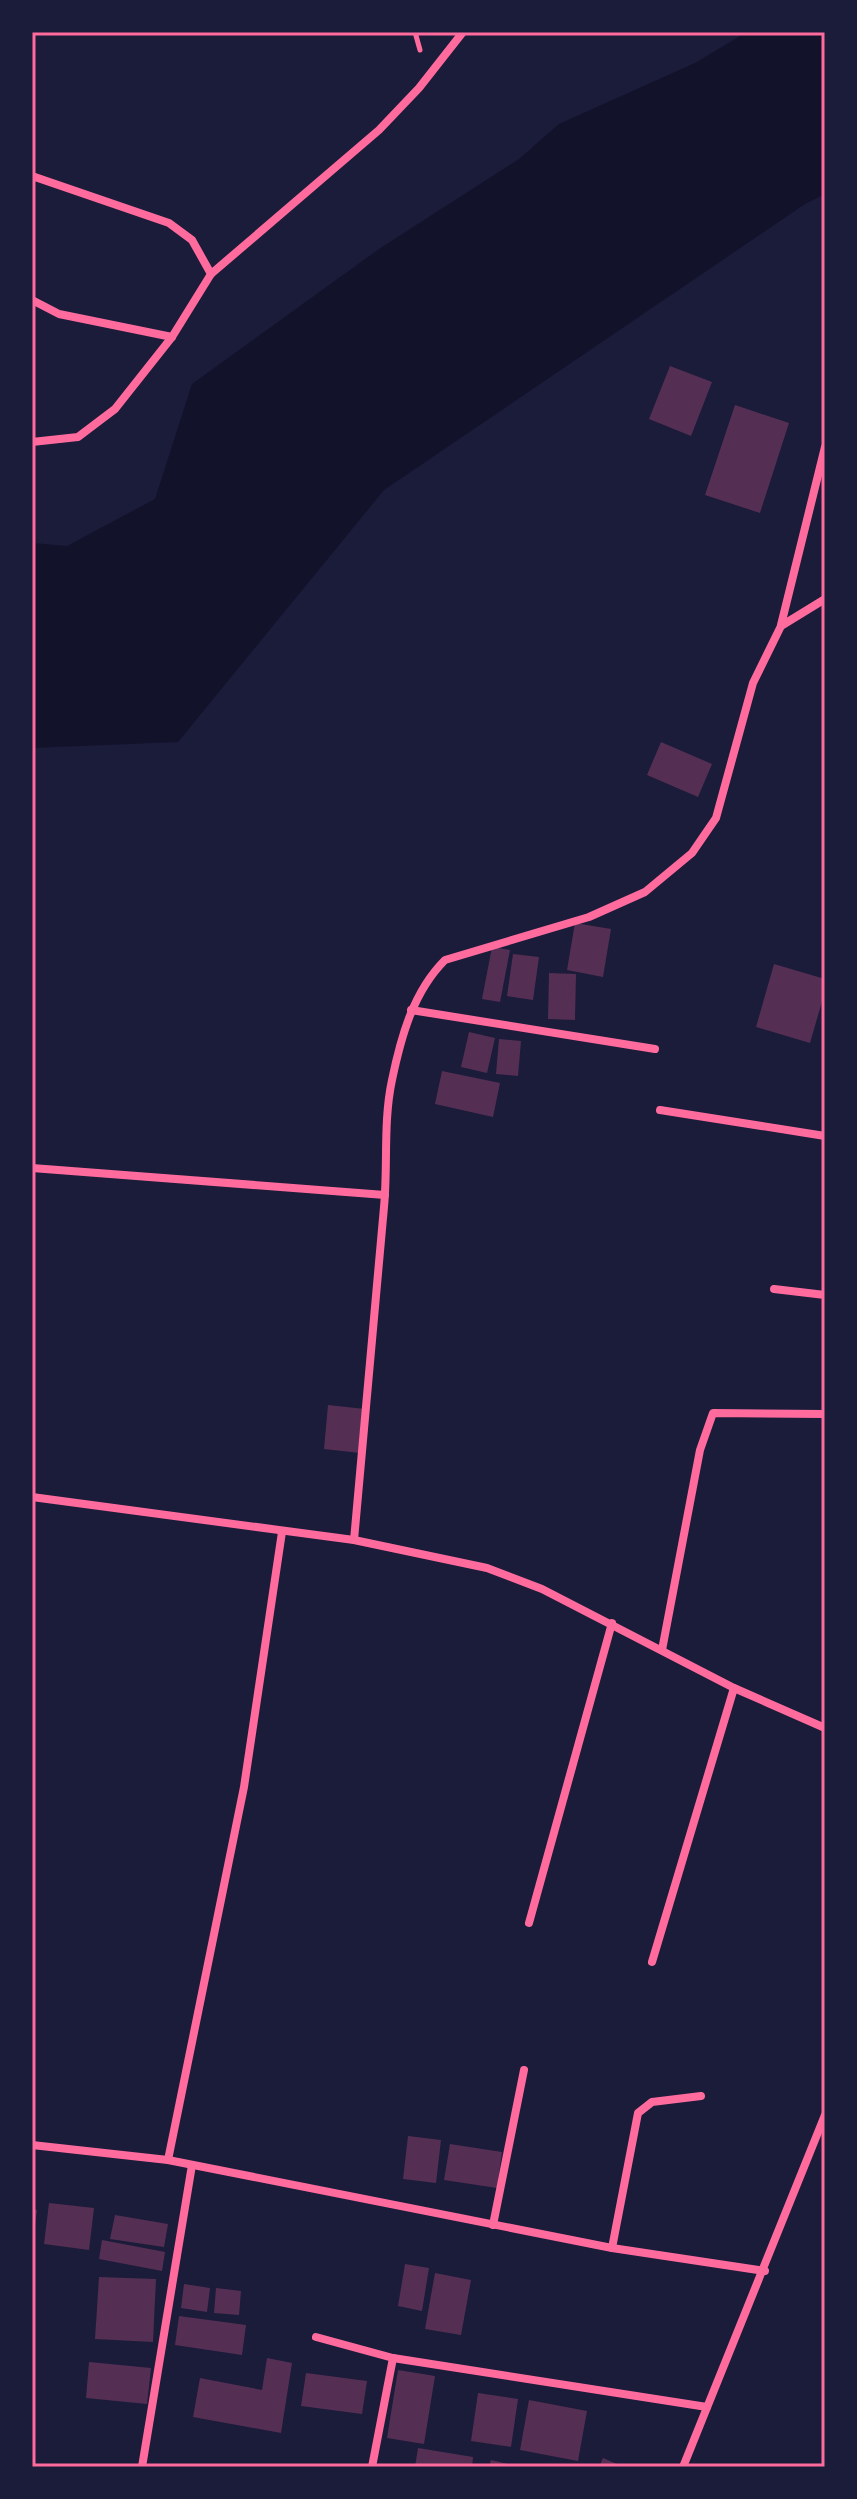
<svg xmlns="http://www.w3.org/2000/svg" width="857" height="2499" font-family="Lato,sans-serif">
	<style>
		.water { fill: #12122b }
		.building { fill: #542f53 }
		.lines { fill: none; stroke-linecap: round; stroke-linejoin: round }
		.path { stroke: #ff6b9d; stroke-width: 5 }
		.minor { stroke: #ff6b9d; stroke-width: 8 }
		.neatline { fill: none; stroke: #ff6b9d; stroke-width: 3 }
	</style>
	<rect width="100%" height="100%" fill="#1b1b3a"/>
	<path class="water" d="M747,32H825V194L805,204L384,490L178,742L32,748V543L67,546L155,499L192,384L379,249L519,159L559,124L695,63Z"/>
	<g class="building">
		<path d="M670,366L712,382L691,436L649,419Z"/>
		<path d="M735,405L789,423L760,513L705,495Z"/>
		<path d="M661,742L712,764L698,797L647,775Z"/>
		<path d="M575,923L611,929L603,977L567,970Z"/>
		<path d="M492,947L510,950L500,1002L482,999Z"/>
		<path d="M513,954L539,957L533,1000L507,996Z"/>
		<path d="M774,964L825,979V991L810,1043L756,1027Z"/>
		<path d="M549,973L576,974L575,1020L548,1019Z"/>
		<path d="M469,1032L495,1038L487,1073L461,1067Z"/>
		<path d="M499,1039L521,1041L518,1076L496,1074Z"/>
		<path d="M442,1071L500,1083L493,1117L435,1104Z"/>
		<path d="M328,1405L365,1409L360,1453L324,1449Z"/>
		<path d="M408,2136L441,2140L436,2183L403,2179Z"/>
		<path d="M450,2144L502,2152L497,2188L444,2180Z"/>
		<path d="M49,2203L94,2208L89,2250L44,2244Z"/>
		<path d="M32,2209L37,2210L34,2231H32Z"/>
		<path d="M115,2215L168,2224L164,2247L110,2239Z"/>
		<path d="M102,2240L165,2252L162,2271L99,2259Z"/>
		<path d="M405,2264L429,2268L422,2311L398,2306Z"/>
		<path d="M435,2273L471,2280L461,2335L425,2329Z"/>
		<path d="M99,2277L156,2279L153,2342L95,2339Z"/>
		<path d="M184,2284L210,2288L207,2312L181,2308Z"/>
		<path d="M216,2288L241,2291L239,2315L214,2313Z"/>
		<path d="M179,2316L246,2325L242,2355L175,2345Z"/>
		<path d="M267,2358L292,2363L281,2433L193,2417L200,2378L262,2390Z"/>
		<path d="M89,2362L151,2368L147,2404L86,2398Z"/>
		<path d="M398,2370L435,2376L424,2444L387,2438Z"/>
		<path d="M306,2373L367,2381L362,2414L301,2406Z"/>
		<path d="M478,2393L518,2399L511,2447L471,2441Z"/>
		<path d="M529,2400L587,2411L578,2461L520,2450Z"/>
		<path d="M418,2448L473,2457L472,2467H415Z"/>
		<path d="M603,2458L624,2467H599Z"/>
		<path d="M491,2460L516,2466V2467H489Z"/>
	</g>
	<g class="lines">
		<path class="path" d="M415,32L420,50"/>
		<g class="minor">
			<path d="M32,176L169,223L192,240L211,274"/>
			<path d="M32,300L59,314L172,337"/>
			<path d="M32,442L78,437L115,409L172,337L211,274L379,130L419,88L463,32"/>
			<path d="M781,625L825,447"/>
			<path d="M411,1010L655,1049"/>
			<path d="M660,1110L825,1136"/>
			<path d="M32,1168L385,1195"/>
			<path d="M774,1289L825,1295"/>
			<path d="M32,1497L354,1540L487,1568L542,1589L734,1688L825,1728"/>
			<path d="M354,1540C364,1429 374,1318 384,1207C388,1165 383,1122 392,1080C401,1037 413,992 445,960L589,917L645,892L692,853L716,818L753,683L781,626L825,599"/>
			<path d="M662,1650L700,1450L713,1413L825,1414"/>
			<path d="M529,1923L612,1623"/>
			<path d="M652,1962L734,1688"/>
			<path d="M32,2145L168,2160L612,2248L765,2271"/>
			<path d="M168,2160L244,1787L282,1532"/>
			<path d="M493,2225L524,2070"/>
			<path d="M612,2248L638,2113L652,2102L701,2096"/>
			<path d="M316,2337L393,2358L707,2407"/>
			<path d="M142,2467L192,2165"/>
			<path d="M372,2467L393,2358"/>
			<path d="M683,2467L825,2115"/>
		</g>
	</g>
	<rect width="857" height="2499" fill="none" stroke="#1b1b3a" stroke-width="68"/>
	<rect x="34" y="34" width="789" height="2431" class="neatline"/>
</svg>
